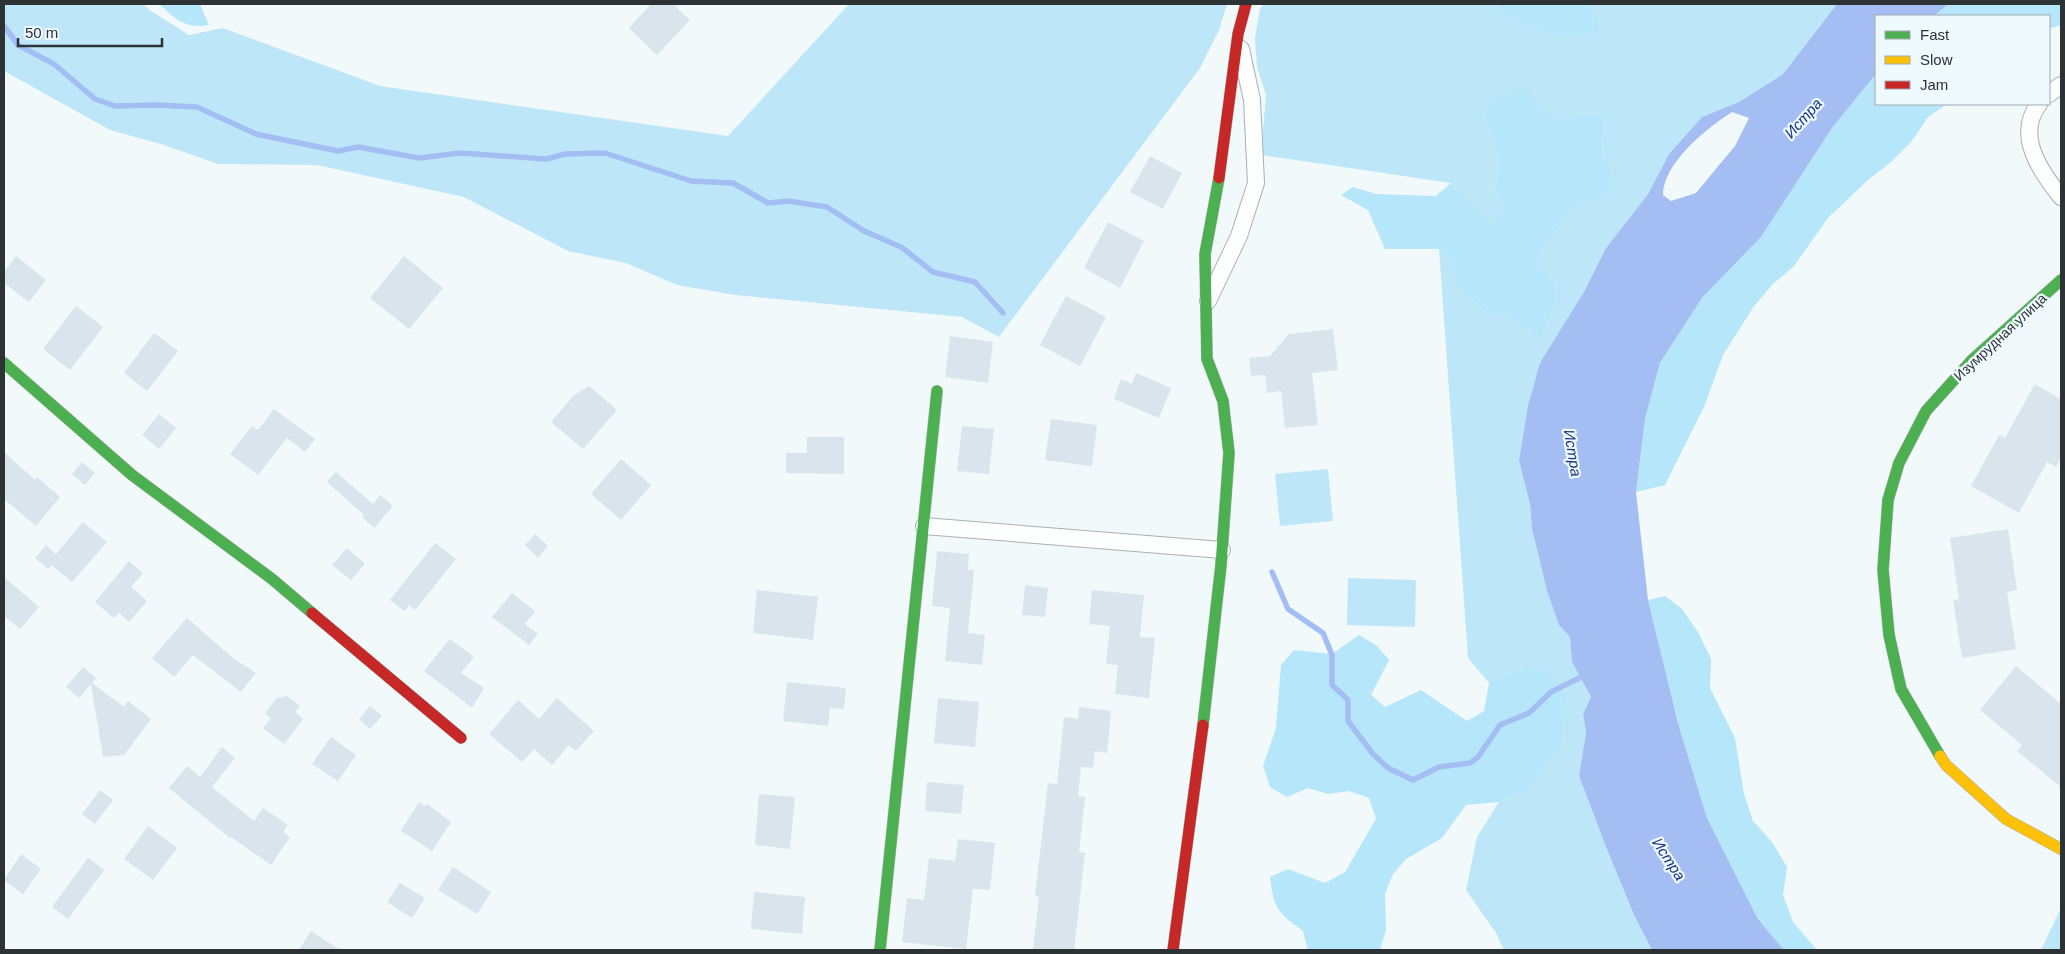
<svg xmlns="http://www.w3.org/2000/svg" width="2065" height="954" font-family="Arial,sans-serif">
	<style>
		.green { fill: #bde7f8 }
		.forest { fill: #b6e6f9 }
		.water { fill: #a4bef3; fill-rule: evenodd }
		.lines { fill: none; stroke-linecap: round; stroke-linejoin: round }
		.stream { stroke: #a4bef3; stroke-width: 5.5 }
		.building { fill: #d9e4ec }
		.street-casing { stroke: #abb0b2; stroke-width: 18 }
		.fast-casing { stroke: #abb0b2; stroke-width: 12 }
		.slow-casing { stroke: #abb0b2; stroke-width: 12 }
		.jam-casing { stroke: #abb0b2; stroke-width: 12 }
		.street { stroke: #fdfefe; stroke-width: 16 }
		.fast { stroke: #4caf50; stroke-width: 11 }
		.slow { stroke: #ffc107; stroke-width: 11 }
		.jam { stroke: #c62828; stroke-width: 11 }
		.labels { text-anchor: middle; dominant-baseline: central; stroke-width: 4.5; stroke-linejoin: round; paint-order: stroke }
		.street-label { font-size: 14px; fill: #2d3234; stroke: #eefaff }
		.water-label { font-size: 15px; font-style: italic; fill: #153185; stroke: #eefaff }
	</style>
	<rect width="100%" height="100%" fill="#f2f9fb"/>
	<g class="green">
		<path d="M4,4H143L151,11L189,35L223,28L380,86L728,136L849,4H1227L1219,30L1200,68L999,337L962,317L735,295L677,285L626,263L568,251L464,197L317,165L218,164L164,145L110,130L4,71Z"/>
		<path d="M1264,4H1495L1501,11L1597,17L1590,4H1837L1783,74L1739,102L1702,117L1669,154L1648,194L1606,248L1584,292L1519,461L1530,504L1532,529L1547,591L1559,625L1570,637L1572,662L1591,697L1583,714L1586,732L1579,776L1606,847L1634,915L1652,950H1504L1496,933L1466,890L1477,837L1499,802L1527,791L1526,666L1489,683L1468,658L1439,249L1454,263L1456,286L1488,314L1507,315L1540,337L1538,271L1541,251L1576,205L1611,173L1602,155L1604,116L1585,113L1566,121L1548,115L1534,103L1486,123L1500,162L1495,189L1504,208L1493,223L1451,183L1261,155L1266,95L1257,67L1255,38L1260,9Z"/>
		<path d="M1328,469L1333,521L1280,526L1275,474Z"/>
		<path d="M1348,578L1416,580L1415,627L1347,625Z"/>
		<path d="M2061,908V950H2041Z"/>
	</g>
	<g class="forest">
		<path d="M159,4H200L209,25C184,29 176,19 159,4Z"/>
		<path d="M1495,4H1590L1597,17L1599,31C1561,45 1534,26 1501,11Z"/>
		<path d="M1948,4H2061V25L2049,29V16H1934Z"/>
		<path d="M1876,74V104H1947L1928,117L1912,141L1891,162L1868,180L1828,218L1794,266L1773,284L1754,306L1723,355L1704,407L1665,485L1636,492L1645,419L1660,363L1702,298L1761,237L1832,128Z"/>
		<path d="M1525,86C1537,107 1544,113 1566,121L1585,113L1604,116L1602,155L1611,172L1613,192L1576,205L1541,251L1539,270L1554,280L1555,301L1540,338L1507,315L1488,314L1456,286L1454,263L1439,249H1385L1368,210L1341,195L1353,187L1376,194L1436,196L1451,183L1493,223L1504,208L1495,189L1500,162L1486,123L1488,102Z"/>
		<path d="M1665,596L1682,609L1698,632L1711,659L1710,688L1735,738L1744,794L1753,821L1772,842L1787,867L1783,895L1793,922L1817,950H1784L1758,919L1707,818L1678,723L1648,600Z"/>
		<path d="M1359,635L1376,645L1389,660L1371,695L1385,707L1421,690L1467,721L1484,711L1489,683L1526,666L1546,671L1566,695L1561,744L1527,791L1499,802L1466,805L1442,838L1406,859L1393,874L1385,893L1386,930L1380,950H1308L1303,931C1277,912 1274,909 1270,877L1288,869L1325,883L1345,872L1376,819L1369,798L1349,791L1328,794L1308,788L1287,797L1270,787L1263,766L1276,728L1281,665L1294,650L1332,654Z"/>
	</g>
	<path class="water" d="M1837,4H1948L1934,16H1876V74L1832,128L1761,237L1702,298L1660,363L1645,419L1636,492L1648,600L1678,723L1707,818L1758,919L1784,950H1652L1634,915L1606,847L1579,776L1586,732L1583,714L1591,697L1572,662L1570,637L1559,625L1547,591L1532,529L1530,504L1519,461L1528,406L1540,363L1584,292L1606,248L1648,194L1669,154L1702,117L1739,102L1783,74ZM1732,112L1749,118L1735,146L1696,193L1671,201L1663,195C1663,163 1707,128 1732,112Z"/>
	<g class="lines">
		<g class="stream">
			<path d="M4,26L18,45L54,64L95,99L115,106L156,105L197,107L256,134L338,151L358,147L419,158L460,153L546,159L565,154L605,153L691,181L733,183L768,203L788,201L827,207L864,231L901,247L933,272L975,282L1003,313"/>
			<path d="M1272,572L1288,609L1323,633L1332,655V685L1348,700V721L1373,754L1388,768L1413,780L1439,767L1470,763L1478,757L1500,725L1529,713L1551,692L1581,677L1584,671"/>
		</g>
	</g>
	<g class="building">
		<path d="M651,4H673L690,20L657,55L629,28Z"/>
		<path d="M1150,156L1182,173L1163,209L1130,192Z"/>
		<path d="M1108,222L1144,241L1120,288L1084,268Z"/>
		<path d="M16,256L46,280L29,302L4,283V272Z"/>
		<path d="M404,256L443,288L409,329L370,298Z"/>
		<path d="M1066,296L1106,317L1080,366L1040,345Z"/>
		<path d="M76,306L103,327L70,370L43,349Z"/>
		<path d="M1333,329L1338,370L1312,373L1318,425L1285,428L1281,391L1267,393L1265,375L1251,376L1249,358L1270,356L1289,334Z"/>
		<path d="M154,333L178,351L147,391L124,373Z"/>
		<path d="M950,336L993,342L988,383L945,377Z"/>
		<path d="M1136,373L1171,388L1159,418L1114,399L1121,379L1132,384Z"/>
		<path d="M2035,384L2061,399V457L2056,467L2047,462L2019,513L1971,486L1999,435L2005,438Z"/>
		<path d="M589,386L617,410L583,449L551,422L574,395Z"/>
		<path d="M274,409L315,439L305,452L287,438L258,475L230,454L252,426L258,430Z"/>
		<path d="M159,414L176,428L159,449L142,435Z"/>
		<path d="M1051,419L1097,425L1092,466L1045,460Z"/>
		<path d="M962,426L994,429L989,474L957,471Z"/>
		<path d="M807,437H844V474L786,473V453H807Z"/>
		<path d="M4,452L35,480L37,477L60,497L36,526L4,499Z"/>
		<path d="M621,459L651,485L621,520L591,494Z"/>
		<path d="M82,462L95,473L85,485L72,474Z"/>
		<path d="M336,472L373,504L380,495L393,506L374,528L362,517L364,515L327,482Z"/>
		<path d="M83,522L107,542L72,582L51,565L48,569L35,558L46,545L56,554Z"/>
		<path d="M2008,529L2017,590L2007,592L2016,649L1962,658L1953,600L1959,599L1950,538Z"/>
		<path d="M535,534L548,546L538,558L525,545Z"/>
		<path d="M435,543L456,559L415,610L409,605L404,611L390,600Z"/>
		<path d="M347,548L365,564L351,580L332,565Z"/>
		<path d="M937,551L969,554L968,570H974L968,633L985,635L982,665L945,661L950,608L932,606Z"/>
		<path d="M129,561L143,573L131,587L147,601L129,622L119,613L114,618L95,602Z"/>
		<path d="M4,577L39,607L20,629L4,616Z"/>
		<path d="M1025,585L1048,588L1045,617L1022,615Z"/>
		<path d="M757,590L818,597L813,640L753,633Z"/>
		<path d="M1092,590L1144,595L1140,637L1155,638L1149,698L1115,694L1118,665L1106,664L1110,626L1089,624Z"/>
		<path d="M512,593L535,611L525,624L538,634L529,645L492,617Z"/>
		<path d="M187,618L234,659L256,673L241,692L193,655L174,677L152,658Z"/>
		<path d="M450,639L474,657L461,673L484,688L472,708L424,671Z"/>
		<path d="M2016,666L2061,704V787L2017,751L2022,745L1980,710Z"/>
		<path d="M83,667L96,678L92,683L124,707L128,701L151,719L124,755L103,757L91,684L79,698L66,687Z"/>
		<path d="M787,682L846,688L844,709L830,708L828,726L783,721Z"/>
		<path d="M287,696L300,706L295,712L303,719L284,744L263,728L271,718L265,713L277,698Z"/>
		<path d="M557,698L594,731L576,751L569,745L552,765L534,749L522,762L489,734L518,700L539,719Z"/>
		<path d="M938,698L979,702L975,747L934,743Z"/>
		<path d="M370,706L382,716L370,729L359,719Z"/>
		<path d="M1079,707L1111,711L1107,753L1095,751L1093,768L1081,767L1078,796L1085,797L1079,852L1085,853L1074,950H1033L1039,897L1035,896L1048,783L1057,784L1064,717L1078,719Z"/>
		<path d="M331,737L356,755L338,781L312,764Z"/>
		<path d="M222,747L235,758L212,787L254,821L263,808L288,825L283,832L290,837L271,865L231,837L230,838L169,788L187,766L200,777Z"/>
		<path d="M927,782L964,785L961,814L925,811Z"/>
		<path d="M100,790L113,800L95,824L82,814Z"/>
		<path d="M759,794L795,797L790,849L755,845Z"/>
		<path d="M419,802L425,806L427,804L451,822L432,851L401,831Z"/>
		<path d="M148,826L177,848L153,880L124,859Z"/>
		<path d="M958,839L995,843L990,890L973,889L966,949L902,942L907,898L924,900L929,858L955,861Z"/>
		<path d="M21,854L41,869L23,894L4,880Z"/>
		<path d="M88,858L104,870L68,919L52,907Z"/>
		<path d="M453,867L491,892L477,914L438,890Z"/>
		<path d="M400,883L425,898L412,918L387,902Z"/>
		<path d="M754,892L805,897L802,934L751,929Z"/>
		<path d="M311,931L340,950H299Z"/>
	</g>
	<g class="lines">
		<g class="street-casing">
			<g id="street">
				<path d="M2049,94L2061,85"/>
				<path d="M2039,104C2015,135 2040,171 2061,197"/>
				<path d="M1208,301L1239,236L1256,183L1252,100L1241,49"/>
				<path d="M924,526L1222,550"/>
			</g>
		</g>
		<g class="fast-casing">
			<g id="fast">
				<path d="M4,363L132,475L272,579L312,613"/>
				<path d="M1203,725L1221,565L1229,453L1223,401L1207,359L1205,254L1219,178"/>
				<path d="M1940,756L1901,689L1889,635L1883,570L1888,500L1899,463L1926,411L1972,360L2061,280"/>
				<path d="M880,950L937,391"/>
			</g>
		</g>
		<g class="slow-casing">
			<path id="slow" d="M1940,756L1946,765L2006,819L2061,849"/>
		</g>
		<g class="jam-casing">
			<g id="jam">
				<path d="M1219,178L1238,34L1246,4"/>
				<path d="M312,613L461,738"/>
				<path d="M1173,950L1203,725"/>
			</g>
		</g>
		<use href="#street" class="street"/>
		<use href="#fast" class="fast"/>
		<use href="#slow" class="slow"/>
		<use href="#jam" class="jam"/>
	</g>
	<g class="labels">
		<g class="street-label">
			<text transform="translate(2000 337) rotate(-43)">Изумрудная улица</text>
		</g>
		<g class="water-label">
			<text transform="translate(1803 118) rotate(-48)">Истра</text>
			<text transform="translate(1573 453) rotate(81)">Истра</text>
			<text transform="translate(1669 859) rotate(57)">Истра</text>
		</g>
	</g>
	<rect width="2065" height="954" fill="none" stroke="#2d3234" stroke-width="10"/>
	<rect x="1875" y="15" width="175" height="90" fill="#eefaff" stroke="#a1aaae"/>
	<rect x="1885" y="31" width="25" height="8" fill="#4caf50" stroke="#a1aaae"/>
	<text x="1920" y="40" font-size="15" fill="#2d3234">Fast</text>
	<rect x="1885" y="56" width="25" height="8" fill="#ffc107" stroke="#a1aaae"/>
	<text x="1920" y="65" font-size="15" fill="#2d3234">Slow</text>
	<rect x="1885" y="81" width="25" height="8" fill="#c62828" stroke="#a1aaae"/>
	<text x="1920" y="90" font-size="15" fill="#2d3234">Jam</text>
	<path d="M18 38v8h144v-8" fill="none" stroke="#2d3234" stroke-width="2.5"/>
	<text x="25" y="38" font-size="15" fill="#2d3234" stroke="#eefaff" stroke-width="4" paint-order="stroke">50 m</text>
</svg>
